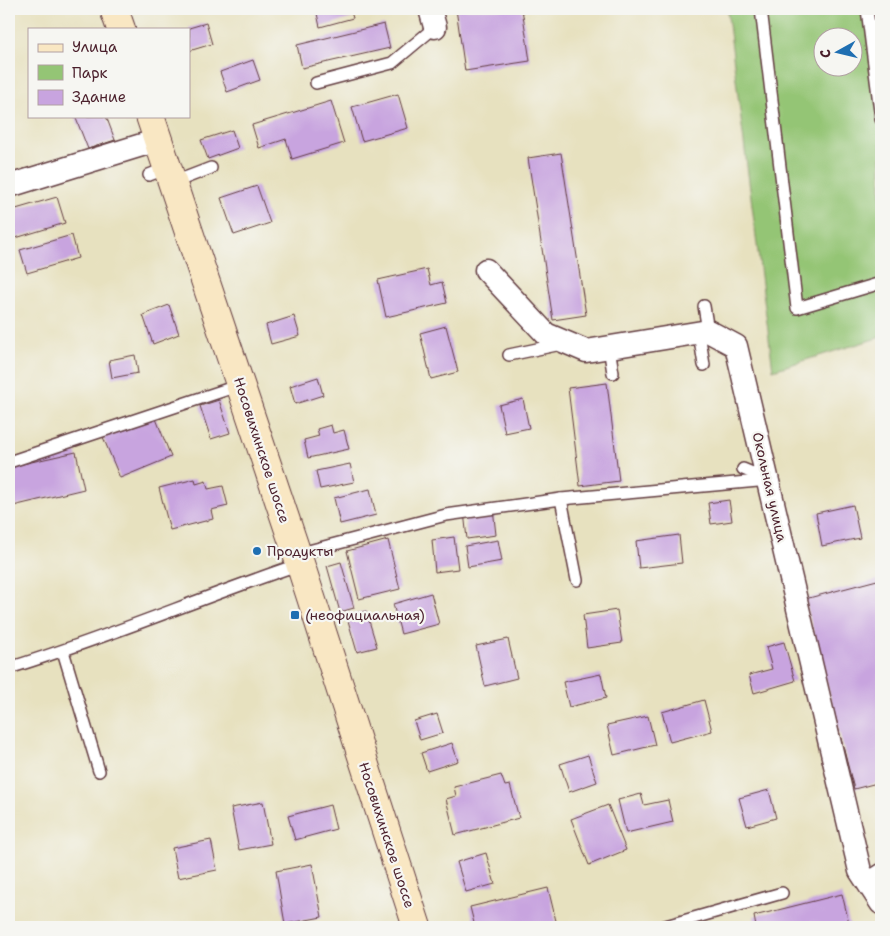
<svg xmlns="http://www.w3.org/2000/svg" width="890" height="936" font-family="'Shantell Sans',sans-serif">
	<style>
		.green { fill: #94c575; stroke: #6f7250; fill-rule: evenodd }
		.building { fill: #c8a4df }
		.lines { fill: none; stroke-linecap: round; stroke-linejoin: round }
		.lane-casing { stroke: #623c41; stroke-width: 14 }
		.street-casing { stroke: #623c41; stroke-width: 25 }
		.secondary-casing { stroke: #623c41; stroke-width: 30 }
		.lane { stroke: #fff; stroke-width: 11 }
		.street { stroke: #fff; stroke-width: 22 }
		.secondary { stroke: #f9e7c3; stroke-width: 28 }
		.poi-dot { fill: #1f6fb2; stroke: #f6f6f2; stroke-width: 2 }
		.labels { text-anchor: middle; dominant-baseline: central; stroke-width: 4.5; stroke-linejoin: round; paint-order: stroke }
		.street-label { font-size: 14px; fill: #4a1f2b; stroke: #f6f6f2 }
		.poi-label { font-size: 14px; fill: #4a1f2b; stroke: #f6f6f2; text-anchor: start }
	</style>
	<rect width="100%" height="100%" fill="#f6f6f2"/>
	<filter id="ink" filterUnits="userSpaceOnUse"><feTurbulence type="fractalNoise" baseFrequency=".02" numOctaves="2"/><feDisplacementMap in="SourceGraphic" scale="10" xChannelSelector="R" yChannelSelector="G"/><feConvolveMatrix kernelMatrix="1 2 1 2 8 2 1 2 1" color-interpolation-filters="sRGB"/></filter>
	<filter id="wash" filterUnits="userSpaceOnUse"><feTurbulence type="fractalNoise" baseFrequency=".0096" numOctaves="4" result="noise"/><feDisplacementMap in="SourceGraphic" scale="20" xChannelSelector="R" yChannelSelector="G"/><feGaussianBlur stdDeviation="1.12" result="paint"/><feColorMatrix in="noise" values="0 0 0 0 0 0 0 0 0 0 0 0 0 0 0 0 0 1.4 0 .05"/><feComposite in="paint" operator="in"/></filter>
	<g filter="url(#wash)">
		<rect width="100%" height="100%" fill="#e7e1bf"/>
		<path class="green" d="M727,9H881V337L773,370ZM822,38H852V68H822Z"/>
		<g id="blocks">
			<g class="building">
				<path d="M316,9H350L353,18L320,27Z"/>
				<path d="M456,9H522L530,61L465,71Z"/>
				<path d="M206,23L212,44L189,51V28Z"/>
				<path d="M384,24L390,48L302,68L297,45Z"/>
				<path d="M253,60L260,80L227,92L220,72Z"/>
				<path d="M398,94L408,128L362,141L352,107Z"/>
				<path d="M331,101L344,143L292,159L286,139L259,148L252,125Z"/>
				<path d="M75,116H106L115,140L88,149Z"/>
				<path d="M232,130L238,148L208,159L201,140Z"/>
				<path d="M561,153L586,315L553,320L528,158Z"/>
				<path d="M257,186L270,223L234,235L221,198Z"/>
				<path d="M57,197L65,223L9,240V211Z"/>
				<path d="M72,235L78,258L27,273L20,250Z"/>
				<path d="M427,269L431,285L442,282L447,303L386,317L378,280Z"/>
				<path d="M169,305L179,334L153,344L143,315Z"/>
				<path d="M294,316L300,336L271,344L266,325Z"/>
				<path d="M446,326L458,372L431,379L420,333Z"/>
				<path d="M135,355L138,373L112,378L109,360Z"/>
				<path d="M318,377L323,395L295,404L290,386Z"/>
				<path d="M607,383L619,481L580,486L568,388Z"/>
				<path d="M523,399L529,428L505,433L499,405Z"/>
				<path d="M219,400L230,433L211,439L200,406Z"/>
				<path d="M155,416L171,457L120,478L103,437Z"/>
				<path d="M331,425L333,433L344,430L349,449L308,458L304,440L319,436L317,429Z"/>
				<path d="M76,452L84,489L9,507V467Z"/>
				<path d="M350,464L354,482L320,489L316,471Z"/>
				<path d="M195,479L196,484L206,481L208,489L223,486L228,506L211,510L213,519L170,530L159,488Z"/>
				<path d="M370,489L376,515L340,524L334,498Z"/>
				<path d="M729,500L732,521L711,524L708,503Z"/>
				<path d="M853,505L860,538L822,546L816,513Z"/>
				<path d="M493,508L496,535L467,539L464,512Z"/>
				<path d="M679,535L682,563L639,568L636,541Z"/>
				<path d="M454,537L458,569L435,572L432,540Z"/>
				<path d="M388,540L400,589L359,599L347,551Z"/>
				<path d="M498,540L502,561L468,567L465,546Z"/>
				<path d="M341,562L354,608L340,612L327,566Z"/>
				<path d="M881,579V782L854,789L805,599Z"/>
				<path d="M431,593L439,624L401,634L393,604Z"/>
				<path d="M617,610L622,643L587,648L583,615Z"/>
				<path d="M366,611L377,647L357,652L347,617Z"/>
				<path d="M508,639L517,678L485,686L476,646Z"/>
				<path d="M784,642L795,681L754,693L749,675L772,669L766,647Z"/>
				<path d="M601,674L606,698L569,707L563,682Z"/>
				<path d="M704,700L712,731L670,742L662,712Z"/>
				<path d="M437,714L443,733L420,740L414,721Z"/>
				<path d="M648,716L655,745L614,755L607,725Z"/>
				<path d="M452,743L458,761L427,771L421,753Z"/>
				<path d="M588,755L597,782L569,792L560,764Z"/>
				<path d="M501,775L505,786L510,785L519,818L455,835L446,799L456,796L454,787Z"/>
				<path d="M769,790L776,818L747,826L739,798Z"/>
				<path d="M641,794L644,805L668,800L673,822L626,833L618,800Z"/>
				<path d="M263,802L271,844L239,850L231,808Z"/>
				<path d="M330,805L336,829L295,840L288,816Z"/>
				<path d="M608,805L626,850L589,865L571,819Z"/>
				<path d="M211,840L217,870L178,878L172,848Z"/>
				<path d="M486,853L495,884L466,892L457,862Z"/>
				<path d="M312,864L322,917L285,924L276,871Z"/>
				<path d="M548,888L557,925L548,927H475L470,907Z"/>
				<path d="M842,894L850,927H756L754,916Z"/>
			</g>
		</g>
	</g>
	<g filter="url(#ink)">
		<use href="#blocks" fill-opacity="0" stroke="#623c41" stroke-width="1"/>
		<g class="lines">
			<g class="lane-casing">
				<g id="lane">
					<path d="M761,9L797,308L881,283"/>
					<path d="M867,9L881,119"/>
					<path d="M316,83L392,63L435,27"/>
					<path d="M149,175L167,168"/>
					<path d="M172,183L211,168"/>
					<path d="M704,306L708,331"/>
					<path d="M699,333L704,365"/>
					<path d="M609,347L613,373"/>
					<path d="M509,355L561,344"/>
					<path d="M9,462L240,385"/>
					<path d="M743,469L767,479"/>
					<path d="M297,554L446,515L561,499"/>
					<path d="M577,580L561,499L769,480"/>
					<path d="M63,651L99,771"/>
					<path d="M9,668C107,638 202,597 300,564"/>
					<path d="M866,879L880,870"/>
					<path d="M662,927L782,893"/>
				</g>
			</g>
			<g class="street-casing">
				<g id="street">
					<path d="M430,9L435,27"/>
					<path d="M9,186L158,140"/>
					<path d="M486,270L546,334L586,351L708,331L736,346L860,871L881,903"/>
				</g>
			</g>
			<g class="secondary-casing">
				<g id="secondary">
					<path d="M114,9L121,29"/>
					<path d="M150,116L297,554L417,927"/>
				</g>
			</g>
			<use href="#lane" class="lane"/>
			<use href="#street" class="street"/>
			<use href="#secondary" class="secondary"/>
		</g>
	</g>
	<g class="poi-dot">
		<circle cx="257" cy="551" r="5"/>
		<rect x="290" y="610" width="10" height="10" rx="2.5"/>
	</g>
	<g class="labels">
		<g class="street-label">
			<text transform="translate(262 450) rotate(72)">Носовихинское шоссе</text>
			<text transform="translate(770 487) rotate(77)">Окольная улица</text>
			<text transform="translate(387 835) rotate(72)">Носовихинское шоссе</text>
		</g>
		<g class="poi-label">
			<text x="267" y="551">Продукты</text>
			<text x="305" y="615">(неофициальная)</text>
		</g>
	</g>
	<rect width="890" height="936" fill="none" stroke="#f6f6f2" stroke-width="30"/>
	<rect x="28" y="28" width="162" height="90" fill="#f6f6f2" stroke="#b1a0a2"/>
	<rect x="38" y="44" width="25" height="8" fill="#f9e7c3" stroke="#b1a0a2"/>
	<text x="72" y="52" font-size="15" fill="#4a1f2b">Улица</text>
	<rect x="38" y="65" width="25" height="15" fill="#94c575" stroke="#b1a0a2"/>
	<text x="72" y="78" font-size="15" fill="#4a1f2b">Парк</text>
	<rect x="38" y="90" width="25" height="15" fill="#c8a4df" stroke="#b1a0a2"/>
	<text x="72" y="102" font-size="15" fill="#4a1f2b">Здание</text>
	<g transform="translate(838 52) rotate(262)"><circle r="24" fill="#f6f6f2" stroke="#b1a0a2"/>
	<path d="M0-4L9 19L0 12L-9 19Z" fill="#1f6fb2"/>
	<text y="-8" font-size="14" font-weight="bold" text-anchor="middle" fill="#4a1f2b">С</text>
	</g>
</svg>
